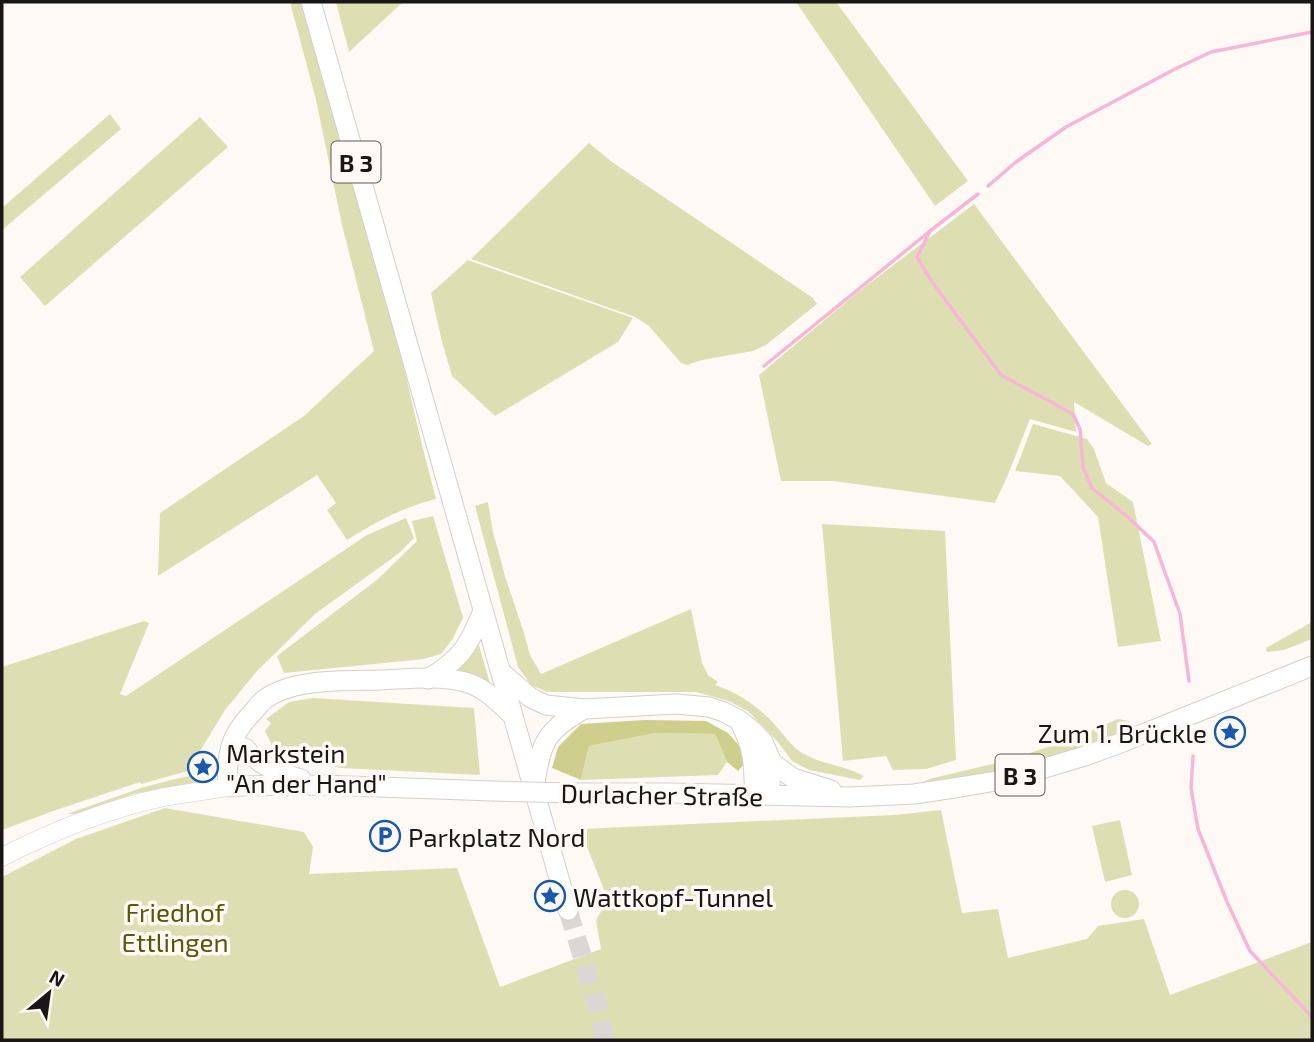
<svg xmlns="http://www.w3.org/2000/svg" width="1314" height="1042" font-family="'Exo 2',sans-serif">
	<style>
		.green { fill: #dddfb3 }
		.forest { fill: #cecf8d }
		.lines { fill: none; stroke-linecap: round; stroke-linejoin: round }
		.stream { stroke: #f8b6d7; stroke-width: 3.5 }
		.primary-tunnel { stroke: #dcd7d4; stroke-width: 19; stroke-dasharray: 19 10; stroke-linecap: butt }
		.secondary-casing { stroke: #d4cecb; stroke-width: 19 }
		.primary-casing { stroke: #d4cecb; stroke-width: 21 }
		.secondary { stroke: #fff; stroke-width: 18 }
		.primary { stroke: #fff; stroke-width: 19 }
		.primary-bridge-casing { stroke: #d4cecb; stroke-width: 21; stroke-linecap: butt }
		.primary-bridge { stroke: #fff; stroke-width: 19 }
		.labels { text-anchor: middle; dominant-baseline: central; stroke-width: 7; stroke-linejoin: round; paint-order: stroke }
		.shield { fill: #fff9f5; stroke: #5e5b59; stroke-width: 2 }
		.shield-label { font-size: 24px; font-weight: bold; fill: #191716 }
		.poi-label { font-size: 26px; fill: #191716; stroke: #fff9f5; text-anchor: start }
		.street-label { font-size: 26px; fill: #191716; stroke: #fff9f5 }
		.park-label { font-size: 26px; fill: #585809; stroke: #fff9f5 }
	</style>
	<rect width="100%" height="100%" fill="#fff9f5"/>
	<g class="green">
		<path d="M290,2H303L399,346L422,445L436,499C401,508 378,521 347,540L327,510L336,503L317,475L158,576L160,513L304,416L374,351L342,225L316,100Z"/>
		<path d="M336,2H403L349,52Z"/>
		<path d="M796,2H836L968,181L935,206Z"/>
		<path d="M110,114L121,129L2,230V208Z"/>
		<path d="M200,117L228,147L45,306L20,277Z"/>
		<path d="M589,143L612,162L813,298L817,304L766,345L753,351L702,360L687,365L681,363L649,326L635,317L471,259Z"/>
		<path d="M974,204L1152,444L1148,446L1074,402L1076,432L1030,419L1007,477L995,503L833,481H781L759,375L858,292Z"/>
		<path d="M468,260L633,318L618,342L495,416L452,376L442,342L431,293Z"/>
		<path d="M1033,424L1087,439L1094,449L1106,483L1133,502L1161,641L1118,647L1098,517L1060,476L1015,471Z"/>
		<path d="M488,502L493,532L505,576L524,633L530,655L541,674L691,609L702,663L708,675L718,682L715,685C741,694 759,707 777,727C784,735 791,745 799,751C818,764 844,765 864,776L860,780L809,770L792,761L778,742L749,712L729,701L696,692H547L531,685L518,667L475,506Z"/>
		<path d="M433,516L463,618L452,640L441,654L424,659L284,673L277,656L378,579L417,541L412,521Z"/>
		<path d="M406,518L414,538L398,554L315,614L257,671L225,710L188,771L141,784L140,782L56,810L2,830V667L144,621L149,623L120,694L126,696L367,535Z"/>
		<path d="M822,524L945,531L956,760L926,769L893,770L886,756L843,761Z"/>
		<path d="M1312,622V639L1284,650L1267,652L1266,648Z"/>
		<path d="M478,642L491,687L454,670Z"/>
		<path d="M313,698L474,708L480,775L341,768L275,752L265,731L271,723L266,719L289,702Z"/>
		<path d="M1118,719L1129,721L1133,728L1082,749L968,779L924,784V782L929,779L1005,761L1069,740Z"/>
		<path d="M656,733L715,734L727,762L718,775L581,780L589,746Z"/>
		<path d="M222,756L220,771L209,780L133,794L75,814H67L141,788L171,780L204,773L215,766Z"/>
		<path d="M165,808L304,832L313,847L309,874L457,868L500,987L601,949L596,920L608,900L580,829L895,815L941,810L962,913L998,909L1008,958L1087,939L1098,926L1144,919L1170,995L1312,942V1040H2V877L76,839Z"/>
		<path d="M1120,820L1132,875L1105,882L1092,826Z"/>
		<circle cx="1125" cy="904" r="14"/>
	</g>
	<path class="forest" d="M645,720L706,721L728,733L743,750L744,764L738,771L727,762L715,734L656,733L589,746L581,780L552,768L558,747L581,724Z"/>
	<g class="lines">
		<g class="stream">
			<path d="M988,186L1016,162L1066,127L1175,69L1211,52L1312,32"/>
			<path d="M930,231L917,257L932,282L1001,375L1073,414L1080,429L1083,467L1092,488L1129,518L1154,542L1180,614L1189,681"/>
			<path d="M764,366L930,231L978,194"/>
			<path d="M1198,739L1204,730"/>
			<path d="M1193,756L1191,788L1198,829L1227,902L1250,951L1312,1017"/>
		</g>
		<path class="primary-tunnel" d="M568,910L599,1011L605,1040"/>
		<g class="secondary-casing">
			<path id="secondary" d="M2,857C53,831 107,809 164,797C185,793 206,791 228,787"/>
		</g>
		<g class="primary-casing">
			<g id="primary">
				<path d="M311,2L568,910"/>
				<path d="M502,673L531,698L546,705L584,709L676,704L709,707L724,712L739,720L753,731L763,742L772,763L769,795"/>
				<path d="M428,679C462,658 468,647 483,611"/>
				<path d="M742,727C755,751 753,769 755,795"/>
				<path d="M245,748C262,768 276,772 301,779"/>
				<path d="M772,763L793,778L831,790"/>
				<path d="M535,783C541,741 547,730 584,709"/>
				<path d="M492,791L322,785L243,786L228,787C226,757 229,737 251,714C256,709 260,703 265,699C294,678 345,681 380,680C407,679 438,675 465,682C484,687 498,702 512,715"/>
				<path d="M574,793H671L849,797L914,794L954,788L996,781L1045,768L1085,756L1123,742L1312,666"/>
			</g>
		</g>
		<use href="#secondary" class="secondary"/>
		<use href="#primary" class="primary"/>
		<g class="primary-bridge-casing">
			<path id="primary-bridge" d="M492,791L574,793"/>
		</g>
		<use href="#primary-bridge" class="primary-bridge"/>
	</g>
	<defs>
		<g id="sight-ring" transform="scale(1.575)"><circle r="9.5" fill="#fff9f5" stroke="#1959aa" stroke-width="1.5"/><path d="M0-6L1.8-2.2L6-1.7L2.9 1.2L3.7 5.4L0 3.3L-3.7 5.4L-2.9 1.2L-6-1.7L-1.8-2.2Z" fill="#1959aa"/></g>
		<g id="parking-ring" transform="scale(1.575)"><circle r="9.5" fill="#fff9f5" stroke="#1959aa" stroke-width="1.5"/><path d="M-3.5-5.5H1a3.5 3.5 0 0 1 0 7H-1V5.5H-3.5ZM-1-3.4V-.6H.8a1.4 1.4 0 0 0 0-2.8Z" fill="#1959aa"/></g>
	</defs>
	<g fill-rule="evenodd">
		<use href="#sight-ring" x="1230" y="732"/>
		<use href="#sight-ring" x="203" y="767"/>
		<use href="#parking-ring" x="385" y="836"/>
		<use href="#sight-ring" x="550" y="896"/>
	</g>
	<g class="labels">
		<g class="shield">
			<rect x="331.5" y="141.5" width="49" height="41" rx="5"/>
			<rect x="995.5" y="754.5" width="49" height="41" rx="5"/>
		</g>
		<g class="shield-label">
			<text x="356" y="162">B 3</text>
			<text x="1020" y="775">B 3</text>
		</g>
		<g class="poi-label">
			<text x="1207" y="732" text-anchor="end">Zum 1. Brückle</text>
			<text x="226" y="752">Markstein<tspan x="226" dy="30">"An der Hand"</tspan></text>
			<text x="408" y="836">Parkplatz Nord</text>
			<text x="573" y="896">Wattkopf-Tunnel</text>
		</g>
		<g class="street-label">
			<text transform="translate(662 794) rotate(1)">Durlacher Straße</text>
		</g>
		<g class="park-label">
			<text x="175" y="911">Friedhof<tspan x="175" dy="30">Ettlingen</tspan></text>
		</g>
	</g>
	<rect width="1314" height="1042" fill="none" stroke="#191716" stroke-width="7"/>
	<g transform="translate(49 993) rotate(29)" stroke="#fff9f5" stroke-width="5" paint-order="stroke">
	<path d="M0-5L12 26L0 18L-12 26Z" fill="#191716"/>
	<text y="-10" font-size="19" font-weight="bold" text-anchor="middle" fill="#191716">N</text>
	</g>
</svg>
